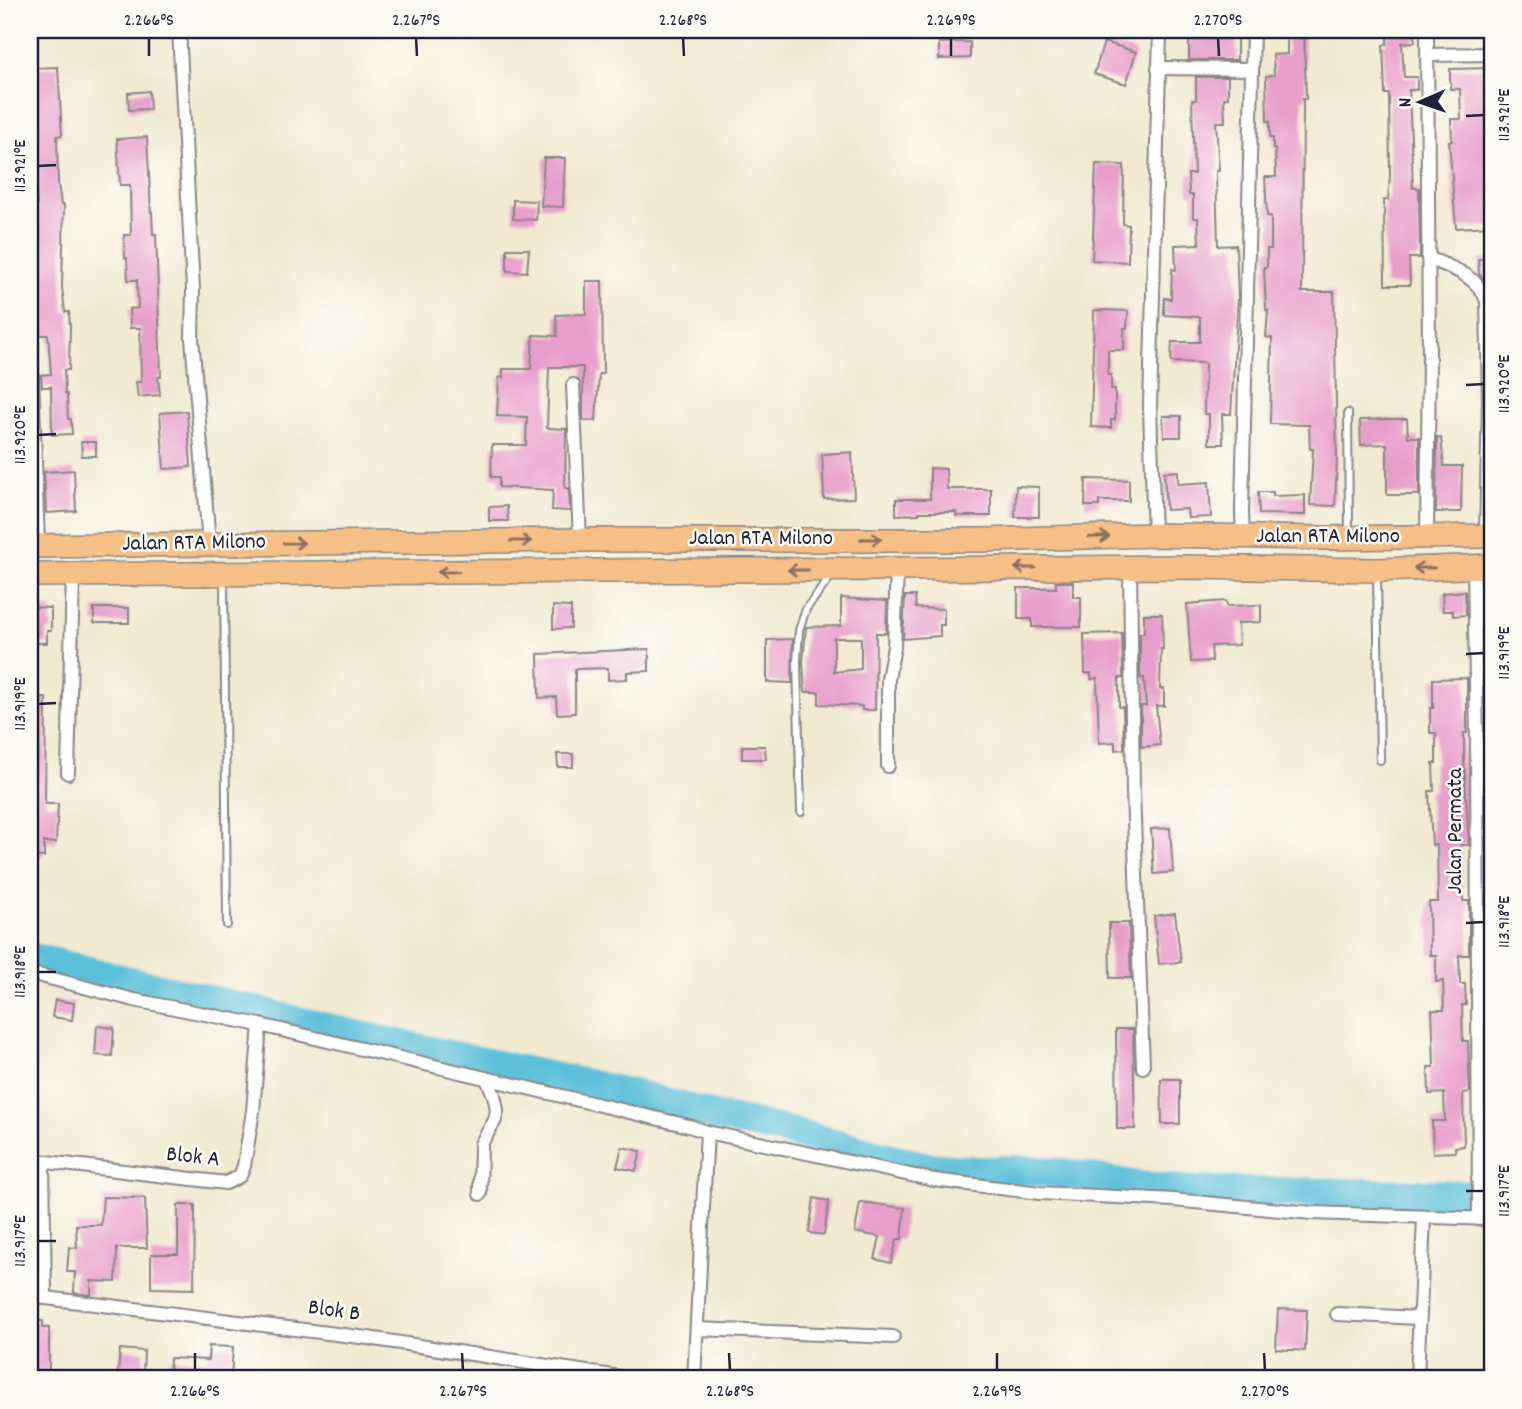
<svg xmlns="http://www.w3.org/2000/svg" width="1522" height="1409" font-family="Dekko,sans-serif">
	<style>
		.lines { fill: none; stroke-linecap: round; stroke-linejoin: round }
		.river { stroke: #5bbfd9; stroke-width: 30 }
		.building { fill: #e79eca; fill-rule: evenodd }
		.lane-casing { stroke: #8a8686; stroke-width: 10 }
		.street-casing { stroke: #8a8686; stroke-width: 16 }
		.highway-casing { stroke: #8a8686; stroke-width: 26 }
		.lane { stroke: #fff; stroke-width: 6 }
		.street { stroke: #fff; stroke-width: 12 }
		.highway { stroke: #f5bf86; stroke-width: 23 }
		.oneway { stroke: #8c7060 }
		.ticks { fill: none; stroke: #22223b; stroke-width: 2.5 }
		.labels { text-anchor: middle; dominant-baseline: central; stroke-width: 5; stroke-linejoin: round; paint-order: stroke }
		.street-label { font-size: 23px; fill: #22223b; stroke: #fdfcf7 }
		.neatline { fill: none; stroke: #22223b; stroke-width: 2.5 }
		.ticks-label { font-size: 18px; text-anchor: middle; fill: #22223b }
	</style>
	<rect width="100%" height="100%" fill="#fdfcf7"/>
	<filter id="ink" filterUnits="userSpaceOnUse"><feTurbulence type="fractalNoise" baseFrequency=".0143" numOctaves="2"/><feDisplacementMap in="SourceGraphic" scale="14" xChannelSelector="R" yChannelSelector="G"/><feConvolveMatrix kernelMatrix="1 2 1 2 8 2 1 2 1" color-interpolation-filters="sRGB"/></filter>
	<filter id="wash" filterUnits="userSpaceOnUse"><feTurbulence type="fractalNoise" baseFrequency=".00686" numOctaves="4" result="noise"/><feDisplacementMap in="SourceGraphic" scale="28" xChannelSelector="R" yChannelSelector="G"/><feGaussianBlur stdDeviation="1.57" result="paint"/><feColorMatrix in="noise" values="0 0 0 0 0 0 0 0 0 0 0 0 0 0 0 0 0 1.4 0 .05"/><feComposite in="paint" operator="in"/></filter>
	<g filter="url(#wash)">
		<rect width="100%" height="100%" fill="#f1e9d0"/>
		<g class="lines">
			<path class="river" d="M30,957L361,1036L643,1096L714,1116L787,1131L927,1167L979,1171L1031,1170L1076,1175L1139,1186L1194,1191L1492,1195"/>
		</g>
		<g id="blocks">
			<g class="building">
				<path d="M1201,30H1226L1227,38L1237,37V60H1189V35H1201Z"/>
				<path d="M1287,30H1304L1306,99H1303L1302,292H1334L1337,458L1335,506L1310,505L1313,449H1310L1309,425L1270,424L1272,338L1266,337L1268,310H1266L1264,267H1267V249H1271V216H1267L1265,177H1276L1275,149H1273V138H1270V121H1267L1266,76L1274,75L1273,55L1287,54Z"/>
				<path d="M1387,30H1414L1415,42L1402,43L1404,77H1417V90H1409L1413,188H1419L1420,256L1419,258H1409L1410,285H1385L1384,200H1388L1390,176L1389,94H1385L1383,45L1387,44Z"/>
				<path d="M970,42V58L939,59V43Z"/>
				<path d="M1104,42L1136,52L1126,84L1094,74Z"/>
				<path d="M58,67L62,135L57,136L58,183L61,205H64L62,287L65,312H69L70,327L69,370H64L65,394H67L68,419H71L72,434L52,435L51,387H42L41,375L51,374L48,335H40L37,239H34V206H37L33,150H36L30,68Z"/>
				<path d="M1492,68V226L1456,228L1449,141H1452L1451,119H1461L1460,89H1450V69Z"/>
				<path d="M1196,77H1228V98H1224L1225,122H1216L1219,171H1216L1218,246L1236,245L1238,297L1231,414H1222L1223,444H1209V414H1204L1205,363L1171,362L1172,342H1200V317L1164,315V298L1171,299L1172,269L1176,270L1175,245L1199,244L1198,218H1193V195H1189L1188,174H1194L1192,100H1196Z"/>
				<path d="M149,91L150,109L129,110L128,93Z"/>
				<path d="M147,137L151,212H152L153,234H156L161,377H158L160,395L138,397L136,382H141L140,328H130L129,309L138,308L137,280H128L127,258H125L124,235H131L130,185H120L117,139Z"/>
				<path d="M544,158H565L563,207L541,206Z"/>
				<path d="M1096,164L1124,165L1123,224L1129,225L1128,262L1092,260Z"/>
				<path d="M513,200L537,201L536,220L513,219Z"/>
				<path d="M507,249H529L527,272L507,271Z"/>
				<path d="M1478,259H1492V282H1486L1479,274Z"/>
				<path d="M586,281H602L603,374H599L596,421L583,420V367H549L547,428L566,429L565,488H569L570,511L552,510L553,490L499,487V477H491L492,445H526L527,417L497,416L499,377L503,378V369H531L533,335L557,336L556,315L586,314Z"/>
				<path d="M1094,310L1128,311L1127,328H1124V350H1108V375H1111V389H1115V420H1111V428L1091,427Z"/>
				<path d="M187,411L191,467L164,469L160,413Z"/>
				<path d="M1163,416H1181V437H1164Z"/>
				<path d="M1385,419H1407L1408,437H1419V495H1387V444L1361,445L1360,420Z"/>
				<path d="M1437,437L1441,438L1444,466H1462L1461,512H1436Z"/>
				<path d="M81,442H96V456H82Z"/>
				<path d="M852,452L854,498L824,499L822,454Z"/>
				<path d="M930,468L946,469L947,489H991V516H956V512H919V514L896,515V499H930Z"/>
				<path d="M74,470L76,511L46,513L44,472Z"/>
				<path d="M1178,471V484L1209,482L1211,517L1188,518L1187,509L1166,510L1164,472Z"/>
				<path d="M1086,479L1129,480V501H1099V506H1085Z"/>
				<path d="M1016,486L1039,487V517H1015Z"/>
				<path d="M1258,492H1273V496L1305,495V515L1259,514Z"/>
				<path d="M507,506L508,521H489V507Z"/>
				<path d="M1056,582H1073V597H1081V627H1032V619H1018V588H1056Z"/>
				<path d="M1465,591L1466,615L1453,616V611H1443L1442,593Z"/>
				<path d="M905,596H915L916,608L944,609V625H940V636L903,639Z"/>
				<path d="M841,598L887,601L886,633H876L875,710H862V706L819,704V692H805L803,662L806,627L841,626ZM834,638H861V669L834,672Z"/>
				<path d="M1226,601L1227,606L1261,605V622L1238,623L1239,645L1211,646L1212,661L1191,662L1187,604Z"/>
				<path d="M553,606L571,607V628L553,629Z"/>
				<path d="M30,607L51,608V631H47V643H30Z"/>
				<rect x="94" y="608" width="35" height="15"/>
				<path d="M1144,614H1162L1163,649H1161L1160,689H1164V706H1156L1160,745L1141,747V706H1146L1144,678H1140V633H1144Z"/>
				<path d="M1122,633L1123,678H1119V707H1123L1124,749L1115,750V742L1099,743L1097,678L1091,679V673H1085L1084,634Z"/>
				<path d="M793,639L792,683L767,682V640Z"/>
				<path d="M649,649V671L627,672V679L608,680V668L575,669V713L557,714L556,697L539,698L538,654Z"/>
				<path d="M1467,678V733H1464V760L1469,845H1461L1463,901H1469V955H1459L1460,984H1465L1466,1005H1462L1463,1041H1468L1470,1092L1463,1093L1464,1146L1455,1147V1152L1433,1153L1432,1121H1445L1444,1093L1429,1094L1428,1067H1434L1432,1010H1444L1443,981L1436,982V955H1430L1429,902H1438L1437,845H1432L1429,791H1434L1433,763H1436V733H1430V708H1433V679Z"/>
				<path d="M30,698H46L45,804H58L56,843L44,842V857L30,856Z"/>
				<path d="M742,746H765L766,759H742Z"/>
				<path d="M557,754H573V767H558Z"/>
				<path d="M1170,828L1173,872L1154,874L1151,829Z"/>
				<path d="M1175,913L1181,962L1159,964L1154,916Z"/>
				<path d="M1109,923H1129L1131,978H1110Z"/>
				<path d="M55,1000L74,1003L72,1020L52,1017Z"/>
				<path d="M97,1026L114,1028L112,1056L95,1055Z"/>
				<path d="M1116,1029H1133L1135,1129H1117Z"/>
				<path d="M1161,1079H1180V1124H1162Z"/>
				<path d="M622,1147L641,1151L636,1171L617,1167Z"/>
				<path d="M103,1197L145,1198L147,1248H117L116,1282L91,1281V1295L74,1293L75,1272H67L69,1247L77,1248L76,1225H101Z"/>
				<path d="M814,1198L829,1201L824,1235L809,1233Z"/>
				<path d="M860,1202L905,1208L902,1239H897L891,1263L875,1259L880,1237L855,1232Z"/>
				<path d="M178,1205H195L194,1289L151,1288V1254H178Z"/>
				<path d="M1278,1309L1307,1310L1305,1351L1276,1349Z"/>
				<path d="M30,1321H43V1328H49V1379H30Z"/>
				<path d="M209,1346L233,1347L231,1379H169L170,1358L208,1360Z"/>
				<path d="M120,1349L144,1351L143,1375L118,1374Z"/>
			</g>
		</g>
	</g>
	<g filter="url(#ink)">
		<use href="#blocks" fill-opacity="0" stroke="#8a8686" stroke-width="2"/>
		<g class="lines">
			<g class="lane-casing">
				<g id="lane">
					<path d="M1348,413L1349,533"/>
					<path d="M1377,575L1380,760"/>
					<path d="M224,579L227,925"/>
					<path d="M801,812L797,662L799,630L806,609L832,575"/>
				</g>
			</g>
			<g class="street-casing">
				<g id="street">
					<path d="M179,30L193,289L192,338L209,543"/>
					<path d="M1428,55L1492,54"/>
					<path d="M1158,68L1252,69"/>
					<path d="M1428,258C1452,268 1477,275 1487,301L1489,400L1486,536"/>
					<path d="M30,317L38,546"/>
					<path d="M573,385L580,540"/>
					<path d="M1154,535L1150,407L1160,30"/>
					<path d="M1243,537L1242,512L1253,30"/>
					<path d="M1427,538L1429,358L1427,30"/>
					<path d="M1474,567L1477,743L1479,1219"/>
					<path d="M1130,568L1133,791L1143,1067"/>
					<path d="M888,766V679L894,647L897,569"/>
					<path d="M68,773L73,575"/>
					<path d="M30,973L134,1000L260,1025L689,1126L707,1132L934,1180L1040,1193L1173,1200L1312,1213L1492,1219"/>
					<path d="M30,1160L226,1183L240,1176L244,1166L253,1111L260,1025"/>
					<path d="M43,1162L45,1298"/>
					<path d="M1478,1179H1492"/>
					<path d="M480,1194L481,1144L495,1120L497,1110L494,1095L487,1079"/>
					<path d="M30,1296L368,1338L632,1379"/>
					<path d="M1337,1314L1419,1318"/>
					<path d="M697,1329L893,1337"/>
					<path d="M694,1379L707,1132"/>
					<path d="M1417,1379L1424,1217"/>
				</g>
			</g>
			<g class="highway-casing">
				<g id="highway">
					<path d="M30,546L580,540H986L1154,535L1324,538L1492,536"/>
					<path d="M30,575L1185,567L1377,570L1492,566"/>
				</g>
			</g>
			<use href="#lane" class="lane"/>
			<use href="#street" class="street"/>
			<use href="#highway" class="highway"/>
		</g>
		<defs><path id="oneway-shaft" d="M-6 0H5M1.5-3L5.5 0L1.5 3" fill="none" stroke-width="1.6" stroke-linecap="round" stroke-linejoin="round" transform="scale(1.75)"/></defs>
		<g class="oneway">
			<use href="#oneway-shaft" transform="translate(1099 537) rotate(-2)"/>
			<use href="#oneway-shaft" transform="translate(871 539)"/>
			<use href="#oneway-shaft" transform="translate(521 541)"/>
			<use href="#oneway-shaft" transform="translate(294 543) rotate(-1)"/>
			<use href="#oneway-shaft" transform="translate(1025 568) rotate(180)"/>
			<use href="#oneway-shaft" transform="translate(1424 568) rotate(179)"/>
			<use href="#oneway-shaft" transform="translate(798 570) rotate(180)"/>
			<use href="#oneway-shaft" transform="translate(448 572) rotate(179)"/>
		</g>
	</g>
	<path class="ticks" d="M149,38V56M416,38L417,56M683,38L684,56M951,38V56M1218,38L1219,56M1466,116L1484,115M38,166L56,165M1466,385L1484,384M38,435L56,434M1466,654L1484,653M38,704L56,703M1466,923L1484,922M38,972H56M1466,1191H1484M38,1241H56M195,1353V1370M462,1353L463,1370M729,1353L730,1370M997,1353V1370M1264,1353L1265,1370"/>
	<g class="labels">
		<g class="street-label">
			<text x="1328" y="537">Jalan RTA Milono</text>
			<text x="761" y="539">Jalan RTA Milono</text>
			<text transform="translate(194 544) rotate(-1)">Jalan RTA Milono</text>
			<text transform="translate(1456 831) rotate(-90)">Jalan Permata</text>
			<text transform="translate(193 1158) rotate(6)">Blok A</text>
			<text transform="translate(334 1312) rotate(8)">Blok B</text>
		</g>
	</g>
	<rect width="1522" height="1409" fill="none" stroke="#fdfcf7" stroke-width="77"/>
	<g transform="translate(1420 102) rotate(268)" stroke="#fdfcf7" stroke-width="5" paint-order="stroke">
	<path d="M0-5L12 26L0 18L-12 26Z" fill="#22223b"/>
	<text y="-10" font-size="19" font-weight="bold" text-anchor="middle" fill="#22223b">N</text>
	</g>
	<rect x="38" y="38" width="1446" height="1332" class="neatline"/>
	<g class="ticks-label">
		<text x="149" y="25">2.266°S</text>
		<text x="416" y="25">2.267°S</text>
		<text x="683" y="25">2.268°S</text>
		<text x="951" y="25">2.269°S</text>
		<text x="1218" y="25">2.270°S</text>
		<text transform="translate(1503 115) rotate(-90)" y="6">113.921°E</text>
		<text transform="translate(19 166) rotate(-90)" y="6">113.921°E</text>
		<text transform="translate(1503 384) rotate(-90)" y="6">113.920°E</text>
		<text transform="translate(19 435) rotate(-90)" y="6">113.920°E</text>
		<text transform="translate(1503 653) rotate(-90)" y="6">113.919°E</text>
		<text transform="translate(19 704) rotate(-90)" y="6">113.919°E</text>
		<text transform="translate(1503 922) rotate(-90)" y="6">113.918°E</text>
		<text transform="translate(19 972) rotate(-90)" y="6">113.918°E</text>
		<text transform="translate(1503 1191) rotate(-90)" y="6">113.917°E</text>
		<text transform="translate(19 1241) rotate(-90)" y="6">113.917°E</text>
		<text x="195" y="1396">2.266°S</text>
		<text x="463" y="1396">2.267°S</text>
		<text x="730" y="1396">2.268°S</text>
		<text x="997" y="1396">2.269°S</text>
		<text x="1265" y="1396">2.270°S</text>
	</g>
</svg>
